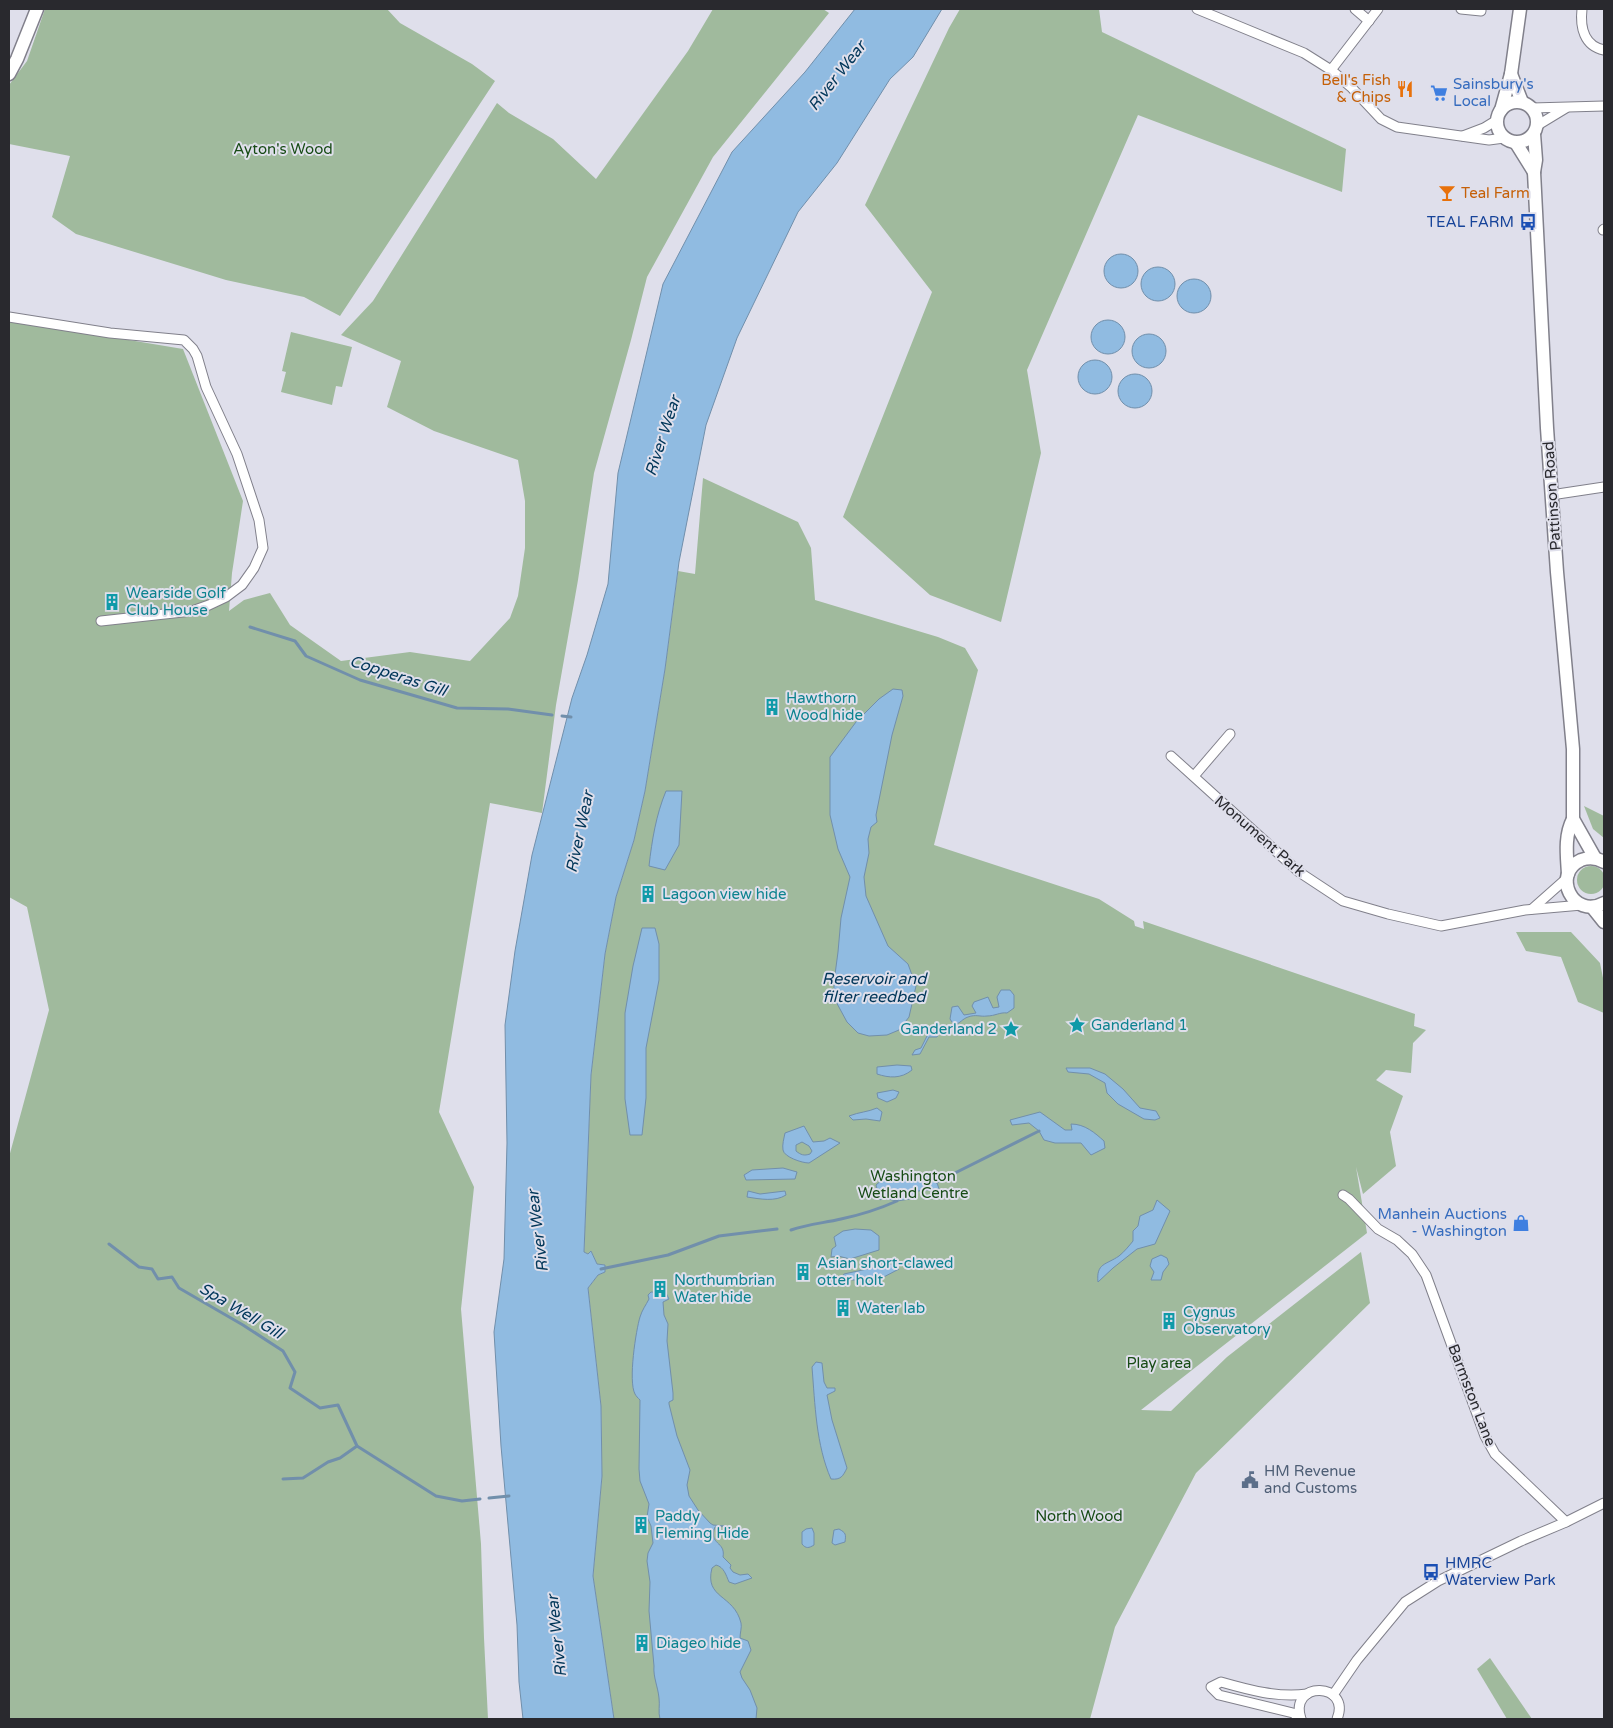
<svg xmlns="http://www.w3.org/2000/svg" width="1613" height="1728" font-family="'Varela Round',sans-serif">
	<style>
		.green { fill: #a0ba9d }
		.water { fill: #90bbe1; stroke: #718fab; fill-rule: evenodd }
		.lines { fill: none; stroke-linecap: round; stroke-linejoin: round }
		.stream { stroke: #718fab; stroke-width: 3 }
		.street-casing { stroke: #81808b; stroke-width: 11 }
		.secondary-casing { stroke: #81808b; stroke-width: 15 }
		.street { stroke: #fff; stroke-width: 9 }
		.secondary { stroke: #fff; stroke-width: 12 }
		.labels { text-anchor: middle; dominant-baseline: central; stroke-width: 4; stroke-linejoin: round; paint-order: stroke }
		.food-label { font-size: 15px; fill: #c56008; stroke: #dfdfeb; text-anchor: end }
		.shop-label { font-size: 15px; fill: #366cbe; stroke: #dfdfeb; text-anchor: start }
		.park-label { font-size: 15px; fill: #174b15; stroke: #dfdfeb }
		.transit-label { font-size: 15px; fill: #164399; stroke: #dfdfeb; text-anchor: end }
		.street-label { font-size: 15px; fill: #29292e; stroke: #dfdfeb }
		.culture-label { font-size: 15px; fill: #0d838f; stroke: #dfdfeb; text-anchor: start }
		.service-label { font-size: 15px; fill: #4e5e75; stroke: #dfdfeb; text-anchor: start }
		.water-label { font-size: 16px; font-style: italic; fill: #013659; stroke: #dfdfeb }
	</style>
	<rect width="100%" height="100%" fill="#dfdfeb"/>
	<g class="green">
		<path d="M45,9H387L400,23L472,64L495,81L340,316L304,297L226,280L76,234L52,217L70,156L9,144V85L27,61Z"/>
		<path d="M713,9H823L829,13L713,157L647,277L631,340L594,473L578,580L556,705L542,813L490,803L439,1112L474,1187L461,1309L481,1544L484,1638L488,1719H9V1157L49,1010L27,907L9,897V320L183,349L243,501L232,573L229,611L244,600L270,593L290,625L341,661L410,652L470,661L510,618L518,596L525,548V501L518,460L434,431L387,407L401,361L341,335L373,301L497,103L509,113L553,139L596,179L688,51Z"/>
		<path d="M960,9H1099L1102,32L1346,149L1342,192L1138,115L1027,370L1041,453L1001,622L930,595L843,517L932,292L865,205L949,28Z"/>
		<path d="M291,332L352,347L342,387L336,386L332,405L281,392L286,372L282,371Z"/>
		<path d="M703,478L798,522L811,548L815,600L938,637L965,648L978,670L934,845L1099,899L1134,921L1135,926L1144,929L1143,921L1415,1014L1414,1026L1426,1030L1413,1043L1411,1073L1386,1070L1376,1080L1403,1096L1390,1132L1396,1166L1363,1194L1356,1167L1367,1233L1141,1410L1171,1411L1227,1357L1361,1252L1370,1303L1196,1473L1115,1627L1090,1719H614L593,1576L602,1476L601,1406L588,1288L598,1275L605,1272V1265L597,1264L591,1251L588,1254L584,1252L591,1075L605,954L616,897L634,840L645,791L665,669L678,571L695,574Z"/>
		<path d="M1584,806L1604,816V838L1593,829Z"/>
		<circle cx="1591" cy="880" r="14"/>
		<path d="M1516,932H1571L1600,963L1604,983V1013L1578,1002L1561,957L1526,951Z"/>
		<path d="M1490,1658L1532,1719H1507L1477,1669Z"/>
	</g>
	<g class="water">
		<path d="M855,9H942L913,57L890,79L837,163L798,212L737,338L706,425L679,562L665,669L645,791L634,840L616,897L605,954L591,1075L584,1252L588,1254L591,1251L597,1264L605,1265V1272L598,1275L588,1288L601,1406L602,1476L593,1576L614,1719H523L519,1682L517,1625L501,1446L494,1332L504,1259L507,1143L505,1025L515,951L532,855L572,698L587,655L608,584L618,473L663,284L732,152L805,72Z"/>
		<circle cx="1121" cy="271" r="17"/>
		<circle cx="1158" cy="284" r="17"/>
		<circle cx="1194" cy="296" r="17"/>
		<circle cx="1108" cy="337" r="17"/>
		<circle cx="1149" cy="351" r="17"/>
		<circle cx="1095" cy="377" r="17"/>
		<circle cx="1135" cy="391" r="17"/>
		<path d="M893,689L902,690L903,696L892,735L876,815L877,822L871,827L868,839L869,853L864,877L866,896L888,946L908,964L916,986L909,1017L899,1030L887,1035L869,1036L858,1033L847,1022L834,998V982L838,952L841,918L850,877L838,849L830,815V757L856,722L879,699Z"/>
		<path d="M666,791H682L679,845L665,870L649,866C652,840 656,815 666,791Z"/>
		<path d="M642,928H655L659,944V980L646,1048V1098L642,1135H630L625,1099V1013L633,966Z"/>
		<path d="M1001,990H1010L1014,995V1008L1007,1013C1000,1012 995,1016 987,1016C980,1017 976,1014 968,1017C962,1019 961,1023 954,1025L950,1019L952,1007L958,1006L964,1015L976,1013L972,1006L974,1002L988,997L993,1008L999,1007L997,997Z"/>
		<path d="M935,1025L940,1028V1032L937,1037H929L920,1054L912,1055L915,1050L921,1048L927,1036L928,1030Z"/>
		<path d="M897,1065L911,1066L912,1070C901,1079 889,1078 877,1074V1067Z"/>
		<path d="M1066,1068H1090L1105,1074L1123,1089L1140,1108L1156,1111L1160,1118L1155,1120L1144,1119L1118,1104L1107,1093L1105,1083L1089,1074L1068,1072Z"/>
		<path d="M893,1090L899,1092L896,1098L887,1102L878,1098L877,1093Z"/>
		<path d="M877,1108L882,1112L880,1121L866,1119L853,1120L849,1116C859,1112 868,1112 877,1108Z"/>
		<path d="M1040,1112L1065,1130H1072L1071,1124C1085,1124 1095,1133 1104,1141L1105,1148L1091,1155L1081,1143H1055L1044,1140L1039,1131L1029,1123L1012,1125L1010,1120Z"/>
		<path d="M804,1126L813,1142L824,1141L830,1138L840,1143L809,1163C802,1163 784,1157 783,1150C782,1145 784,1138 785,1133ZM802,1142L809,1146L812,1151L810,1154C804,1156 801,1155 796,1151V1145Z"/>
		<path d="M783,1168L797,1172L795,1179L746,1180L744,1175L752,1170Z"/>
		<path d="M934,1173L939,1189L918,1191L910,1199L897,1201L883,1198L880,1200L876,1185L883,1179H902Z"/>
		<path d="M748,1191L760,1194L785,1191L786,1195C775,1202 760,1199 747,1197Z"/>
		<path d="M1157,1200L1170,1211L1155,1244L1137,1249L1113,1268L1098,1282C1096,1263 1106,1265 1119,1256C1124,1252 1129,1246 1133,1241V1231L1138,1226L1140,1216L1153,1210Z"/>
		<path d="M855,1229L871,1230L879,1236V1250L850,1259L838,1256L831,1257L832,1249L836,1246L834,1237L843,1231Z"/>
		<path d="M1161,1255L1167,1258L1169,1264L1163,1272L1161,1280H1151L1154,1272L1150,1266L1152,1259Z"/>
		<path d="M890,1264L899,1269L878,1280H853L841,1278L844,1274Z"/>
		<path d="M651,1292L666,1293L669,1299L663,1302L664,1315L668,1324L667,1341L673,1393V1400L669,1402V1404L677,1436L690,1470L687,1485L689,1496L698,1510L710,1523L713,1525L725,1526L715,1527C708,1545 726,1541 723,1557L731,1565L730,1568L733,1572L740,1575L748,1574L752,1578L735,1584L729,1582C726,1575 724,1567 716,1565L712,1568C704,1599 734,1594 741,1623C742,1627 740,1633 740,1638L748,1641L751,1650L740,1672L742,1678L750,1690L757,1708L756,1719H660C658,1712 660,1705 659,1698C658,1687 653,1677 654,1666L649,1611L650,1582L647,1561L648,1553L653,1543L651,1526L647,1517L649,1504L640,1481L639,1469L640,1400C638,1398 636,1396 635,1394C628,1381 636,1330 640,1317C642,1310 646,1305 649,1299L648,1295Z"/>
		<path d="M816,1362L822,1363L824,1382L827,1388H835V1391L827,1395L832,1420L847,1468C843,1476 841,1480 831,1479C816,1445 815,1404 812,1367Z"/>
		<path d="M812,1528L814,1533V1545C809,1548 806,1549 802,1544V1532L806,1529Z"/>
		<path d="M839,1529C846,1533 846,1534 845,1542L835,1545L832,1543L834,1530Z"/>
	</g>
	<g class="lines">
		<g class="stream">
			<path d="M250,627L295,641L306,656L360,680L457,708L508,709L552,715"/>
			<path d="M562,716L571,717"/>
			<path d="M937,1182L1039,1131"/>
			<path d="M791,1230C808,1224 824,1223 841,1219C860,1215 879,1209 897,1201"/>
			<path d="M109,1244L139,1267L152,1269L158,1279L172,1277L179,1288L243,1325L283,1351L295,1372L290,1388L320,1408L338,1405L357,1446L436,1496L462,1501L480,1499"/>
			<path d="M601,1269L668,1255L719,1236L777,1229"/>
			<path d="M283,1479L303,1478L328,1462L340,1458L357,1446"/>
			<path d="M489,1498L509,1496"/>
		</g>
		<g class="street-casing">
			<g id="street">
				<path d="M1197,9L1304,53L1331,70L1351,87L1381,119L1397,127L1489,140L1504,138"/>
				<path d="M1355,9L1369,21"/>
				<path d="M1461,9L1481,11V9"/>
				<path d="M1582,9C1580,27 1584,46 1604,50"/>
				<path d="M1331,70L1378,9"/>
				<path d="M1532,108L1604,106"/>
				<path d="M1538,125L1566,108"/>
				<path d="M1463,136L1484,128L1497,120"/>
				<path d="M1603,230L1604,229"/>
				<path d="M9,317L110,333L184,340L193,349L197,356L206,387L237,454L259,520L263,548L254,568L242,585L226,597L209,605L192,611L101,621"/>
				<path d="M1551,495L1604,487"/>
				<path d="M1171,756L1299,872L1343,901L1388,914L1441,926L1525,910L1582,905"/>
				<path d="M1194,776L1230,734"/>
				<path d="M1532,909L1567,878"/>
				<path d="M1343,1195L1349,1199L1378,1229L1397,1240L1412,1254L1426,1275L1485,1436L1495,1454L1566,1522"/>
				<path d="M1333,1695L1357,1660L1405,1602L1438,1581L1521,1541L1566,1522L1604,1503"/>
				<path d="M1301,1719L1293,1713L1219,1695L1211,1687L1221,1682C1249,1690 1278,1698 1307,1694"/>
				<path d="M1301,1719C1288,1680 1352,1682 1337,1719"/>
			</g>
		</g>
		<g class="secondary-casing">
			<g id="secondary">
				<path d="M9,74L17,59L37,9"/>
				<path d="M1511,74L1522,102"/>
				<circle cx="1517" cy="122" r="20"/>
				<path d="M1501,110L1511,74L1520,9"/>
				<path d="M1534,134L1536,160L1534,172L1547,428L1557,572L1573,749V819L1595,858"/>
				<path d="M1516,143L1534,172"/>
				<path d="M1604,862C1597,858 1589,857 1581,860C1551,874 1573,920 1604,903"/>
				<path d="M1568,874C1567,856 1564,836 1573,819"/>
				<path d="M1592,907L1604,922"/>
			</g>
		</g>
		<use href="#street" class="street"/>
		<use href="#secondary" class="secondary"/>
	</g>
	<defs>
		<g id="restaurant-bare" transform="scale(1.35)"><path d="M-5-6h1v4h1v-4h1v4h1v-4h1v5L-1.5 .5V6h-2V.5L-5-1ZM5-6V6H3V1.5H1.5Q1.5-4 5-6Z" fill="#e8710a" stroke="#dfdfeb" stroke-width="2.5" paint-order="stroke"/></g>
		<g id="supermarket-bare" transform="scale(1.35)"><path d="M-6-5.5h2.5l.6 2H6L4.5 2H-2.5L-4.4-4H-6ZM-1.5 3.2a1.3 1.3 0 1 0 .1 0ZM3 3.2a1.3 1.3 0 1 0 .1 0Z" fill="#3f7fe0" stroke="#dfdfeb" stroke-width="2.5" paint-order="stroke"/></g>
		<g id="bar-bare" transform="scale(1.35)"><path d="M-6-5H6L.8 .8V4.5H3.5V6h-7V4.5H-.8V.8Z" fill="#e8710a" stroke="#dfdfeb" stroke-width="2.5" paint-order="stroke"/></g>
		<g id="bus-bare" transform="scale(1.35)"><path d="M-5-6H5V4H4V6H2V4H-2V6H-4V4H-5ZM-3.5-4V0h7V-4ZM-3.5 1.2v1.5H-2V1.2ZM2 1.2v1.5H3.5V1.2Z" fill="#1a4fb4" stroke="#dfdfeb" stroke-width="2.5" paint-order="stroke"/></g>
		<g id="building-bare" transform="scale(1.35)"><path d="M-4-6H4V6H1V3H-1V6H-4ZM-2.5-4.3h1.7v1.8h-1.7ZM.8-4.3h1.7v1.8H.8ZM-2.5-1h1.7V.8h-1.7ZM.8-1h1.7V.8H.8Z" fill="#0f9aa8" stroke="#dfdfeb" stroke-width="2.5" paint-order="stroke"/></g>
		<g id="sight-bare" transform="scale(1.35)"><path d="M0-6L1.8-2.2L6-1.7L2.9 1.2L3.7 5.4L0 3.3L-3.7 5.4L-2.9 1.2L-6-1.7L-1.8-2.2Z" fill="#0f9aa8" stroke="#dfdfeb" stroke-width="2.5" paint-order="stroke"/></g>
		<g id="shop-bare" transform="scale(1.35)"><path d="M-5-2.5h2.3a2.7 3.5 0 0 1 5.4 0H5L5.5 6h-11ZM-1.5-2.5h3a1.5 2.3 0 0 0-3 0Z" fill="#3f7fe0" stroke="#dfdfeb" stroke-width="2.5" paint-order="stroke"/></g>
		<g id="civic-bare" transform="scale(1.35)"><path d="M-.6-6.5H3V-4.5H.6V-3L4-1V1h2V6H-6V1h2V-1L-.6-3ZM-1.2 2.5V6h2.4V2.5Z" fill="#5c6f8a" stroke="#dfdfeb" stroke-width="2.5" paint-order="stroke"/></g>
	</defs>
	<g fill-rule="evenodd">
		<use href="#restaurant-bare" x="1405" y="89"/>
		<use href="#supermarket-bare" x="1439" y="93"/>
		<use href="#bar-bare" x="1447" y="193"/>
		<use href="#bus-bare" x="1528" y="222"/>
		<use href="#building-bare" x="112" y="602"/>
		<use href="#building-bare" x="772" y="707"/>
		<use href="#building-bare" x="648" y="894"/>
		<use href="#sight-bare" x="1077" y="1025"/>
		<use href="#sight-bare" x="1011" y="1029"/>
		<use href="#shop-bare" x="1521" y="1223"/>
		<use href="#building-bare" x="803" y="1272"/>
		<use href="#building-bare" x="660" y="1289"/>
		<use href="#building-bare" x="843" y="1308"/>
		<use href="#building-bare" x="1169" y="1321"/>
		<use href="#civic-bare" x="1250" y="1480"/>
		<use href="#building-bare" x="641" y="1525"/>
		<use href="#bus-bare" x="1431" y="1572"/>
		<use href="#building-bare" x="642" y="1643"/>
	</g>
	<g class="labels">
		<g class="food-label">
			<text x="1391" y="80">Bell's Fish<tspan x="1391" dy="17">&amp; Chips</tspan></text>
			<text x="1461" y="193" text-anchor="start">Teal Farm</text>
		</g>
		<g class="shop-label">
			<text x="1453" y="84">Sainsbury's<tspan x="1453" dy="17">Local</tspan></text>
			<text x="1507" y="1214" text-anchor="end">Manhein Auctions<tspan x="1507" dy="17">- Washington</tspan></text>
		</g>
		<g class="park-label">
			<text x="283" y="149">Ayton's Wood</text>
			<text x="913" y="1176">Washington<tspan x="913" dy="17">Wetland Centre</tspan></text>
			<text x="1159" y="1363">Play area</text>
			<text x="1079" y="1516">North Wood</text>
		</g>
		<g class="transit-label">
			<text x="1514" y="222">TEAL FARM</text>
			<text x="1445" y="1563" text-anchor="start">HMRC<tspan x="1445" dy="17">Waterview Park</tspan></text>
		</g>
		<g class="street-label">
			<text transform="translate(1552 496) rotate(-94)">Pattinson Road</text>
			<text transform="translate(1260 836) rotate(41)">Monument Park</text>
			<text transform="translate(1472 1395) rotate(69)">Barmston Lane</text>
		</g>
		<g class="culture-label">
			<text x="126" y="593">Wearside Golf<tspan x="126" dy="17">Club House</tspan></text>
			<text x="786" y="698">Hawthorn<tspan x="786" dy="17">Wood hide</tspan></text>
			<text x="662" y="894">Lagoon view hide</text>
			<text x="1091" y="1025">Ganderland 1</text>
			<text x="997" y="1029" text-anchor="end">Ganderland 2</text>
			<text x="817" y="1263">Asian short-clawed<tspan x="817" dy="17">otter holt</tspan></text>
			<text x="674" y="1280">Northumbrian<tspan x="674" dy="17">Water hide</tspan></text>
			<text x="857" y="1308">Water lab</text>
			<text x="1183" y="1312">Cygnus<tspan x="1183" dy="17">Observatory</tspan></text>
			<text x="655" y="1516">Paddy<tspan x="655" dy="17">Fleming Hide</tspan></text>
			<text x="656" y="1643">Diageo hide</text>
		</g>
		<g class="service-label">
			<text x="1264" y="1471">HM Revenue<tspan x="1264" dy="17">and Customs</tspan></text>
		</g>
		<g class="water-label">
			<text transform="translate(837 76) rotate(-52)">River Wear</text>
			<text transform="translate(663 436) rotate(-72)">River Wear</text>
			<text transform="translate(398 676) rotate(18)">Copperas Gill</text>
			<text transform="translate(580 832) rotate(-78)">River Wear</text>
			<text x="874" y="979">Reservoir and<tspan x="874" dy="18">filter reedbed</tspan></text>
			<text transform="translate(538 1231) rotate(-97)">River Wear</text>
			<text transform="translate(241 1311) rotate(31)">Spa Well Gill</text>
			<text transform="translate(557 1636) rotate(-96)">River Wear</text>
		</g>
	</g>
	<rect width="1613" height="1728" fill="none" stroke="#29292e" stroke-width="20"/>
</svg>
